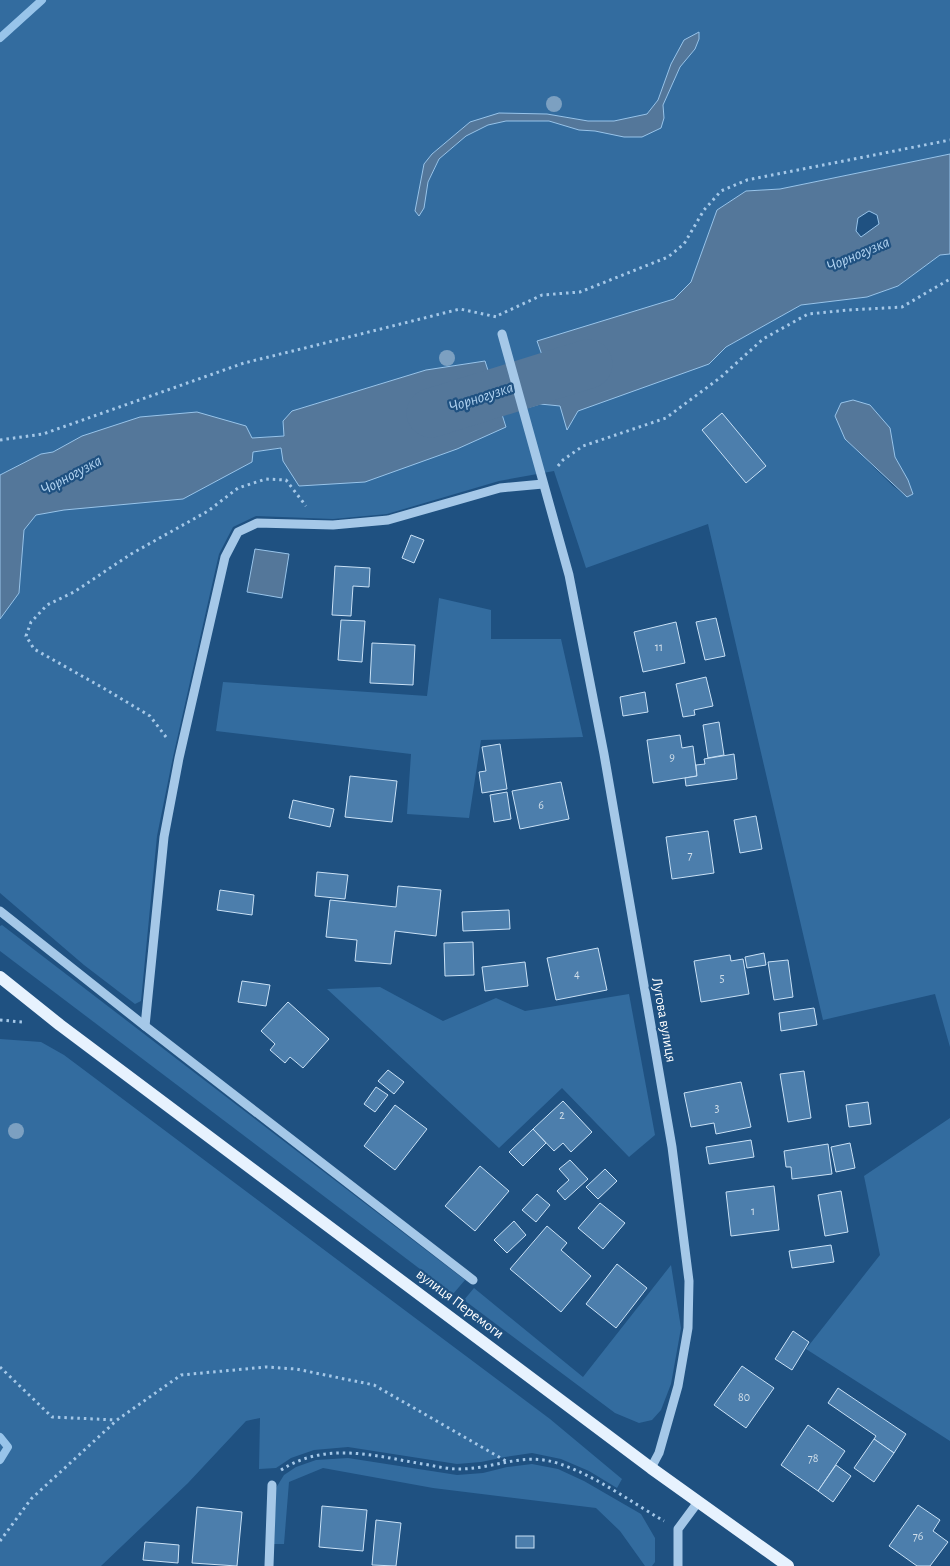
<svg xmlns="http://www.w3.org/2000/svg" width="950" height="1566" font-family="'Alegreya Sans',sans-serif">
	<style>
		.green { fill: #336c9f; fill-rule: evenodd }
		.water { fill: #54779a; stroke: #98c4ea; fill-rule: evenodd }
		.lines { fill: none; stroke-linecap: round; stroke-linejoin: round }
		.stream { stroke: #98c4ea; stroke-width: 8 }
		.river { stroke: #54779a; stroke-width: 49 }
		.building { fill: #4c7eac; stroke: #c9e1f6 }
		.path { stroke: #a5c8e8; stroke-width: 3; stroke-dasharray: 2.5 4; stroke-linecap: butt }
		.minor { stroke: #a5c8e8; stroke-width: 9 }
		.major { stroke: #e7f2fe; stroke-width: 12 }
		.tree { fill: #7ca0c1 }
		.labels { text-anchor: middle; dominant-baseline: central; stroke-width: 4.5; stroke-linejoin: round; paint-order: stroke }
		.number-label { font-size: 12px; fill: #d2dfea }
		.street-label { font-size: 15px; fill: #fff; stroke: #1f5181 }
		.water-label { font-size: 16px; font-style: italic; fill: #b0d2f0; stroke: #1f5181 }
	</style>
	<rect width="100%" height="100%" fill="#1f5181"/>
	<g class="green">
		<path d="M0,0H950V154L780,189L746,191L717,210L691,282L674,299L537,342L543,358L540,404L560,406L709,364L726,347L801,305L867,297L898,286L940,255L950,254V1047L935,994L823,1020L708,524L586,568L554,471L499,481L387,514L333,519L256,516L233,527L219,554L173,757L157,836L141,1001L135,1004L84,965L0,893V619L19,593L24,530L36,515L64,510L253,452L282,448L284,461L506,426L485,361L426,370L292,411L285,436L252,438L82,436L53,452L41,454L0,475ZM695,49L680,67L663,105L664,118L595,131L579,130L549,121H506L488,125L466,136L439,159L415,211L424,164L432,154L470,122L547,114L588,121H614L647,114L658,100L671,64ZM890,428L895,457L908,480L913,494L907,497L893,486L845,439Z"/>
		<path d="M439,598L491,610V639H561L583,737L481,740L469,818L407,814L411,754L216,731L223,682L427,696Z"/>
		<path d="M2,925L465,1280L453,1294L0,951V926Z"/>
		<path d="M380,987L443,1021L496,998L525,1011L629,994L655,1135L629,1157L562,1088L499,1148L327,989Z"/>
		<path d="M0,1039L41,1042L64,1055L550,1419L622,1479L617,1488L589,1471L561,1459L532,1453L505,1457L481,1462L457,1464L348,1447L314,1450L291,1458L276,1468L259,1469L260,1418L246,1421L188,1483L101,1566H0Z"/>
		<path d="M950,1118V1441L806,1349L880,1255L864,1176Z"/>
		<path d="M671,1265L681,1328L671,1384L661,1410L652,1420L639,1423L615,1413L464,1300L474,1288L583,1377Z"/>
		<path d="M348,1458L457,1475L483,1473L507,1467L532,1464L558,1469L584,1481L641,1514L655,1538V1562L652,1566H645L620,1531L596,1508L433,1488L323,1468L289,1482L284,1544H274L276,1488L284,1475L296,1467L316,1460Z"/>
	</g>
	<g class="water">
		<path d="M699,32V39L695,49L680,67L663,105L664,118L661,128L642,137H624L595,131L579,130L549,121H506L488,125L466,136L439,159L428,182L424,208L419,216L415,211L424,164L432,154L470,122L499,113L547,114L588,121H614L647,114L658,100L671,64L684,40Z"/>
		<path d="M950,154V254L940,255L898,286L867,297L801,305L726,347L709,364L578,411L567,430L560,406L540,404L530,407L520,367L543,358L537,341L674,299L691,282L717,210L746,191L780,189ZM869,211L877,215L879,224L861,237L856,231L858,218Z"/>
		<path d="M485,361L506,427L457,449L365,482L299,486L283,461L281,448L253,452L252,462L183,499L64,510L36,515L24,530L19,593L0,619V475L41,454L53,452L82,436L140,417L197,412L246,426L252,438L284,436L283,421L292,411L426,370Z"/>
		<path d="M853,400L870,405L890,428L895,457L908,480L913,494L907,497L845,439L835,416L841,403Z"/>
		<path d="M255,549L289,554L282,598L247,592Z"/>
	</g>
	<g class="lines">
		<g class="stream">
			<path d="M0,38L42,0"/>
			<path d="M0,1437L8,1447L0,1460"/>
		</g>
		<path class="river" d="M431,413L588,364"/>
	</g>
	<g class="building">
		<path d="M722,413L766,466L746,483L702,430Z"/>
		<path d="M411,535L424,540L414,563L402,558Z"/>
		<path d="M335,566L370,568L369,587L353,586L351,616L332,615Z"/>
		<path d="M716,618L725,656L705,660L696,622Z"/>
		<path d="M341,620L365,621L362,662L338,660Z"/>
		<path d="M676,622L685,663L643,672L634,632Z"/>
		<path d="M372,643L415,645L413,685L370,683Z"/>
		<path d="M706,677L713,706L694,710L695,715L683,717L676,684Z"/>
		<path d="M645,692L648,712L623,716L620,697Z"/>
		<path d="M719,722L724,755L708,758L703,725Z"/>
		<path d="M680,735L682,748L693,746L697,776L653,783L647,740Z"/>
		<path d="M500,744L507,789L482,793L479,772L486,771L482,747Z"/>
		<path d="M734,754L737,779L686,786L685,778L697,776L696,765L705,764L704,759Z"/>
		<path d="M350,776L397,781L392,822L345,817Z"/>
		<path d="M561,782L569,819L520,829L512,791Z"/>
		<path d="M507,792L511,819L494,822L490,795Z"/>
		<path d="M293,800L334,809L330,827L289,818Z"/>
		<path d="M756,816L762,849L740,853L734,820Z"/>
		<path d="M708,831L714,873L672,879L666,837Z"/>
		<path d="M317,872L348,875L345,899L315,896Z"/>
		<path d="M398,886L441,890L436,936L395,931L391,964L355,961L357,940L326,937L330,900L396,907Z"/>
		<path d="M220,890L254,895L252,915L217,910Z"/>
		<path d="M509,910L510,929L463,931L462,912Z"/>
		<path d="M473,942L474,975L445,976L444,943Z"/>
		<path d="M598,948L607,990L556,1000L547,958Z"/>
		<path d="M764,953L766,965L747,968L745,957Z"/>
		<path d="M730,955L731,961L743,959L749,994L701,1002L694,961Z"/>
		<path d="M788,960L793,997L774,1000L768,962Z"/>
		<path d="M525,962L528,986L485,991L482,967Z"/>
		<path d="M242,981L270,985L266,1006L238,1002Z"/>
		<path d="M288,1002L329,1039L303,1068L290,1057L285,1063L270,1050L275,1044L261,1031Z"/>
		<path d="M814,1008L817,1025L781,1031L779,1013Z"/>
		<path d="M388,1070L404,1082L394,1094L378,1081Z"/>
		<path d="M804,1071L811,1118L788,1122L780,1074Z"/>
		<path d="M741,1082L751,1127L716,1134L714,1123L691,1127L684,1093Z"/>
		<path d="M376,1087L388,1095L375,1112L364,1104Z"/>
		<path d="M563,1101L592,1132L571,1152L563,1143L554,1151L533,1129Z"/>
		<path d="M868,1102L871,1124L849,1127L846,1105Z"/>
		<path d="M395,1105L427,1129L395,1170L364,1146Z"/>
		<path d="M533,1129L546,1143L523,1166L509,1152Z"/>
		<path d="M751,1140L754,1157L709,1164L706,1147Z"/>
		<path d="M850,1143L855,1168L836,1172L831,1147Z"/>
		<path d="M828,1144L832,1174L792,1179L791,1167H786L784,1151Z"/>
		<path d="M570,1160L588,1179L565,1200L557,1191L569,1180L559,1169Z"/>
		<path d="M480,1166L509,1191L475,1231L445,1206Z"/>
		<path d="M605,1169L617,1181L598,1199L586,1187Z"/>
		<path d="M774,1186L779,1230L731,1236L726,1192Z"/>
		<path d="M841,1191L848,1232L825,1236L818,1195Z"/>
		<path d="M537,1194L550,1205L536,1222L522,1210Z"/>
		<path d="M600,1203L625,1223L603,1249L578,1228Z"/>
		<path d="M514,1221L526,1235L507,1253L494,1240Z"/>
		<path d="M547,1226L567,1243L561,1250L591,1276L561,1312L510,1269Z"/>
		<path d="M831,1245L834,1262L792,1268L789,1251Z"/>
		<path d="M617,1264L647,1288L616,1328L586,1304Z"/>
		<path d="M793,1331L809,1342L792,1370L775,1359Z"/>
		<path d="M742,1366L774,1388L746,1428L714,1405Z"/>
		<path d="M838,1388L906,1434L894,1453L874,1439L876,1436L828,1403Z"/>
		<path d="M808,1425L845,1451L818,1491L781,1465Z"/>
		<path d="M874,1439L894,1453L874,1482L854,1468Z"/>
		<path d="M836,1465L851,1476L833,1502L818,1491Z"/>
		<path d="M918,1505L940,1520L933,1531L948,1542L930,1566H917L889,1546Z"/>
		<path d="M322,1506L367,1510L363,1551L319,1547Z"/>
		<path d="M197,1507L242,1512L237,1566L192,1563Z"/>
		<path d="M376,1520L401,1523L396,1566L372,1565Z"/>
		<rect x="516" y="1536" width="18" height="12"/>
		<path d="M145,1542L179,1545L178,1563L143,1560Z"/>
	</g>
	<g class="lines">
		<g class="path">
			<path d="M499,315L542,295L580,292L668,257L684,244L704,210L721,191L747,180L950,140"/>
			<path d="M0,440L43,434L244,363L313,346L460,309L497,317"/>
			<path d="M558,466L563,460L583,446L666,418L721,377L763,339L808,314L849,310L902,307L950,279"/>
			<path d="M166,737L150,716L105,689L34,649L26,636L31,622L47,605L74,592L131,554L208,511L238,488L266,479L286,480L306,506"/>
			<path d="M0,1020L22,1022"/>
			<path d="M0,1367L52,1417L116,1420"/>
			<path d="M281,1470C328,1440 378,1457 429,1465C439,1467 449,1469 459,1469C496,1469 523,1451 560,1464C596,1476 631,1502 664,1521"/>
			<path d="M0,1541L31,1499L117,1420L181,1375L266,1367L296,1369L374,1385L506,1461"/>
		</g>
		<g class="minor">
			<path d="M502,334L569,575L604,754L672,1147L689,1281L688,1328L678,1386L659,1453L651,1468"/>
			<path d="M0,911L145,1026L473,1280"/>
			<path d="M145,1026L164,837L179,758L225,557L238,532L257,523L333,525L388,520L500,488L543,484"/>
			<path d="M269,1566L272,1485"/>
			<path d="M678,1566V1529L698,1502"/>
		</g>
		<path class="major" d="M0,977L60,1025L651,1468L788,1566"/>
	</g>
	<g class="tree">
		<circle cx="554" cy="104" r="8"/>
		<circle cx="447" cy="358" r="8"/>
		<circle cx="16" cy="1131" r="8"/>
	</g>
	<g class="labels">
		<g class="number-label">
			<text x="659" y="647">11</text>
			<text x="672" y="757">9</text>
			<text x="541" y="805">6</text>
			<text x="690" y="855">7</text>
			<text x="577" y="974">4</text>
			<text x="722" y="978">5</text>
			<text x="717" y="1108">3</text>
			<text x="562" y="1115">2</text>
			<text x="753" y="1211">1</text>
			<text x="744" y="1397">80</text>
			<text x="813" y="1458">78</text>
			<text x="918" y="1536">76</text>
		</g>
		<g class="street-label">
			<text transform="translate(664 1020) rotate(80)">Лугова вулиця</text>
			<text transform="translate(460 1304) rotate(37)">вулиця Перемоги</text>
		</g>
		<g class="water-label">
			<text transform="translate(858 254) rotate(-23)">Чорногузка</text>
			<text transform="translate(481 397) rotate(-18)">Чорногузка</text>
			<text transform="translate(71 475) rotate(-28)">Чорногузка</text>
		</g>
	</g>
</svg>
